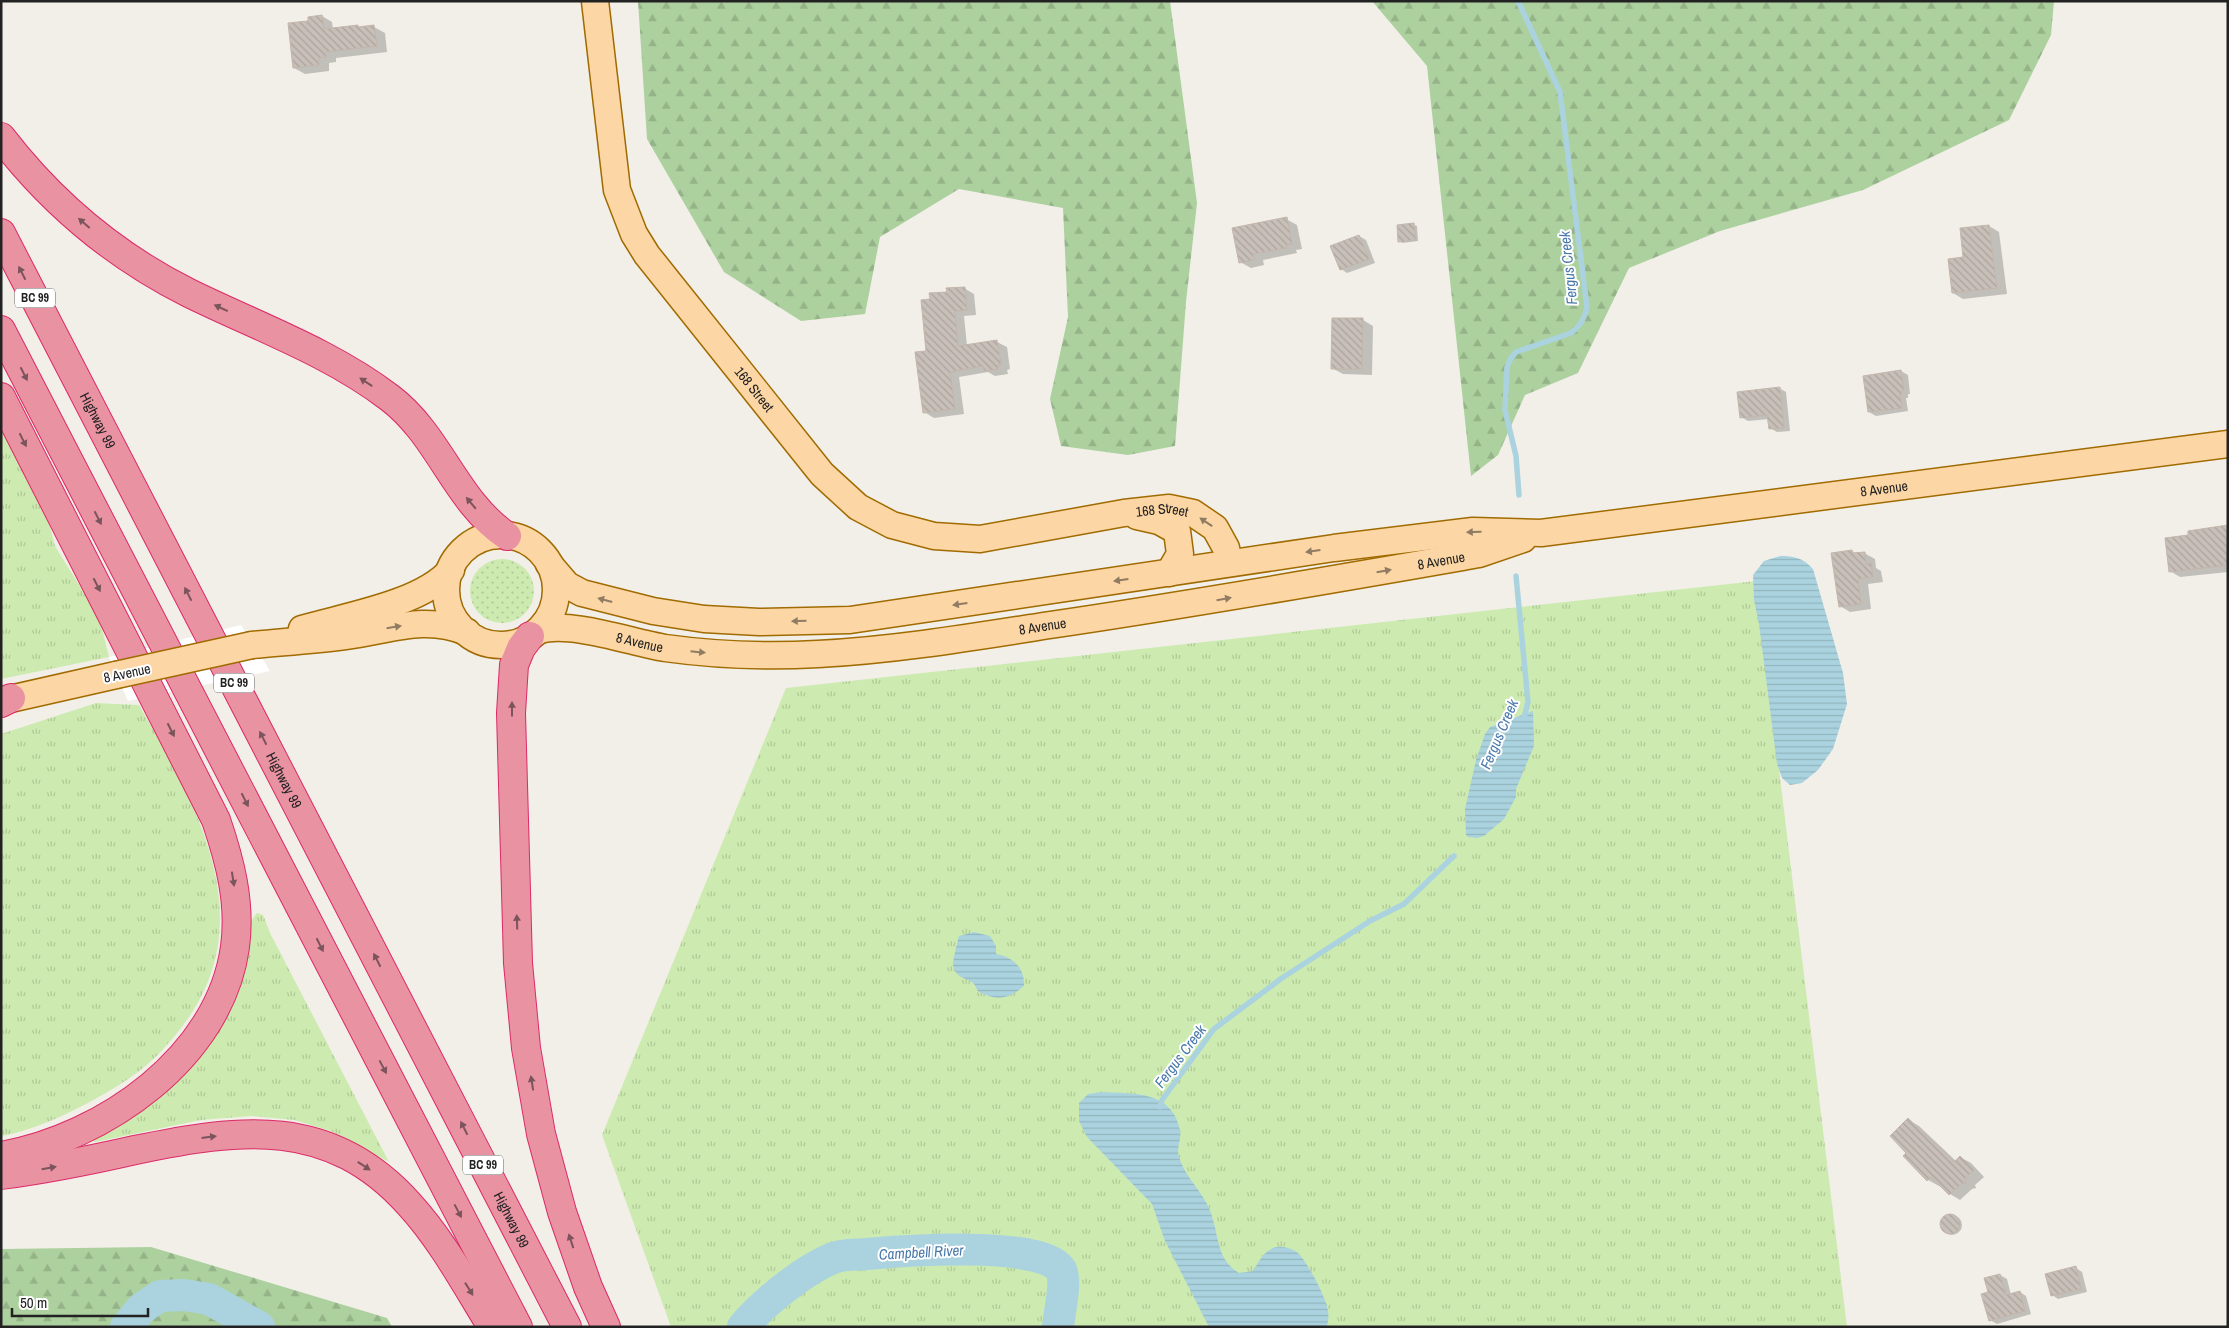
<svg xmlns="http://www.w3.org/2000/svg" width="2229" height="1328" font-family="'Archivo Narrow',sans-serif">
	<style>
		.grass { fill: url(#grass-tufts) }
		.forest { fill: url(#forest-firs) }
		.garden { fill: url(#garden-dots) }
		.water { fill: url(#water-rules) }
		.pier { fill: #fff }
		.shadow { fill: #0003 }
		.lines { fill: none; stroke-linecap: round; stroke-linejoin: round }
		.stream { stroke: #aad3df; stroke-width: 5.5 }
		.river { stroke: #aad3df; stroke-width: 32 }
		.building { fill: url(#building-back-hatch); stroke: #c4b6ab }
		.major-casing { stroke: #a06b00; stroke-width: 29 }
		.highway-casing { stroke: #dc2a67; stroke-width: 30 }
		.major { stroke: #fcd6a4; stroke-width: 26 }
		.highway { stroke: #e892a2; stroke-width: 28 }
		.major-bridge-casing { stroke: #a06b00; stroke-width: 29; stroke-linecap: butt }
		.major-bridge { stroke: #fcd6a4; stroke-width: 26 }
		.oneway { fill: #7b545c }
		.oneway2 { fill: #8f7c63 }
		.labels { text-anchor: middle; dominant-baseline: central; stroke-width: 4; stroke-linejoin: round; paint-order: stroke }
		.shield { fill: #fff; stroke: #646464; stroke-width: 1 }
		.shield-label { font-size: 12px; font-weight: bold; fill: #222 }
		.street-label { font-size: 14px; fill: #222; stroke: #fff }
		.water-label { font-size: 15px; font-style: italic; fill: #4a7aab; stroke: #fff }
	</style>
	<defs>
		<pattern id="grass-tufts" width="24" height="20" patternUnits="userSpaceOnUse" patternTransform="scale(1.25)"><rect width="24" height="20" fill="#cdebb0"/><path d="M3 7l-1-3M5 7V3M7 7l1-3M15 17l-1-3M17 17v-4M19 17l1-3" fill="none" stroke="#b0c997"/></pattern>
		<pattern id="forest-firs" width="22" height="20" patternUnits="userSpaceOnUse" patternTransform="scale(1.25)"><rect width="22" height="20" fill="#add19e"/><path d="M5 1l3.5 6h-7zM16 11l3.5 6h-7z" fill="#95b388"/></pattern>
		<pattern id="garden-dots" width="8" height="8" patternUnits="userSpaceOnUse" patternTransform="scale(1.25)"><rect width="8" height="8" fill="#cdebb0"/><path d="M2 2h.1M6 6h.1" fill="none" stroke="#b0c997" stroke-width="1.8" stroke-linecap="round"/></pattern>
		<pattern id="water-rules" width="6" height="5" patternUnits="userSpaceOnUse" patternTransform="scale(1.25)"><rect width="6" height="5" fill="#aad3df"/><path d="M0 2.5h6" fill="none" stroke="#92b5bf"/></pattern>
		<pattern id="building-back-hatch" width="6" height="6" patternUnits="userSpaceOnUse" patternTransform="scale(1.25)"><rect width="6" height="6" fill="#c7bfb8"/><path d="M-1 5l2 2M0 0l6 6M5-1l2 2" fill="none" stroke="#aba49e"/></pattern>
	</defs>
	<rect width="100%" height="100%" fill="#f2efe9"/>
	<g class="grass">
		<path d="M1,423L47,515L55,546L99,617L109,657L1,679Z"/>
		<path d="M1756,581L1847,1327H671L602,1135L786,688Z"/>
		<path d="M96,703L139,705C194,800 260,913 189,1017C170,1045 147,1068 119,1085C87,1105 39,1130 1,1136V734Z"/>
		<path d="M257,913L263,915L271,935L389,1162L331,1131L294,1120L251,1116L201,1120L95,1142L91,1140L90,1136L159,1091L253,918Z"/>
	</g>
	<g class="forest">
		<path d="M638,1H1170L1197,203L1186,302L1175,446L1128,455L1061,446L1050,399L1068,317L1063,208L959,189L880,237L865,314L801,321L724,272L647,139Z"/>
		<path d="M1372,1H2054L2051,35L2009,120L1863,190L1720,231L1629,268L1578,373L1525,395L1498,455L1471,476L1427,66Z"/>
		<path d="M151,1247L387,1318L392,1327H1V1249Z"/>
	</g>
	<circle class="garden" cx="502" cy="591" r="32"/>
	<g class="water">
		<path d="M1780,556C1795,556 1803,558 1813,569L1843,673L1847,704L1833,749L1818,770L1802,783L1790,785L1782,778L1777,764L1759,624L1754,600L1753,575L1764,561Z"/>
		<path d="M1533,711L1534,746L1516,789V797L1504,819L1484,836L1477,838L1468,837L1466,835L1465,809L1476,760L1485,734L1490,727Z"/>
		<path d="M974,932L990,936L996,946V954C1013,957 1025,968 1024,986C1008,1000 997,1001 979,992C976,990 976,985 973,983C965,977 957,979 953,966C952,963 958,940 959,936Z"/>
		<path d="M1102,1092C1133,1094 1172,1090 1180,1130C1182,1138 1176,1148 1179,1157C1184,1175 1200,1189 1208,1206C1220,1231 1214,1258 1239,1273L1253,1271C1258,1263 1263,1252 1273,1248C1280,1245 1292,1248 1298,1253C1308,1263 1326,1297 1328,1311C1329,1316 1328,1322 1327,1327H1209L1165,1241L1152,1204L1087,1137L1079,1121V1103L1088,1094Z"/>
	</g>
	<path class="pier" d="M241,625L270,671L128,701L109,657Z"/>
	<g class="shadow">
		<path d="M322,16L332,22L333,29L374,27L385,33L387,52L336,58V62L329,63V71L305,74L294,68L310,22Z"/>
		<path d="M1286,219L1297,225L1302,249L1296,250L1297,253L1263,260L1264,265L1251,268L1240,262Z"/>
		<path d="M1414,225L1417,226L1418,241L1402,243L1400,241Z"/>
		<path d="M1989,226L1999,232L2007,294L1963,299L1953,293L1965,258Z"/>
		<path d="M1359,236L1366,240L1375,263L1347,273L1341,269Z"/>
		<path d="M964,288L974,294L976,315L964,316L967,346L997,342L1007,347L1010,369L1007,370L1008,374L995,376L988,372L959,377L964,414L934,418L924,412L931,300Z"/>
		<path d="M1363,320L1373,326L1372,375L1343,374L1332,368Z"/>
		<path d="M1901,371L1908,375L1910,394H1908V398H1906L1908,411L1876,416L1869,412Z"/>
		<path d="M1779,388L1786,392L1790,431L1777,432L1770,428L1769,419L1748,421L1741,417Z"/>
		<path d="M2228,527V572L2180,577L2170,571L2190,536Z"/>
		<path d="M1852,551L1856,554L1864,553L1875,559L1876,568L1881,571L1883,582L1868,584L1871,609L1850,612L1840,606Z"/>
		<path d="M1908,1120L1919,1126L1956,1161L1960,1157L1971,1163L1984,1177L1975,1185L1976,1188L1972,1189L1960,1200L1950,1194L1940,1184L1939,1186L1928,1180L1905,1156L1908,1153Z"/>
		<circle cx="1952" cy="1225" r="10"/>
		<path d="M2076,1268L2082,1272L2087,1292L2058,1299L2052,1295Z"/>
		<path d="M2000,1275L2007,1279L2011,1295L2020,1292L2026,1296L2031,1314L1997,1324L1990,1320L1989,1293Z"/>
	</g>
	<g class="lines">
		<g class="stream">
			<path d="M1518,1L1560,92L1587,307C1585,319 1580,326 1571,333L1516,352L1511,358L1507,367L1505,410L1516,456L1519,495"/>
			<path d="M1516,576L1528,702L1524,718"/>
			<path d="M1160,1107L1162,1100L1214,1029L1282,978L1370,921L1404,904L1454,856"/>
		</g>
		<g class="river">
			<path d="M126,1327L142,1308L160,1296L184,1295L209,1299L259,1327"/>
			<path d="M743,1327C764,1302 804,1270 833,1258C843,1254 857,1255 867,1254C900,1251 1043,1240 1061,1270C1067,1282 1059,1313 1058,1327"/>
		</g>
	</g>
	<g class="building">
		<path d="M322,15L324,29L358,25V27L374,25L377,46L326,52V57L319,58V65L293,68L288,23L308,21V17Z"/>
		<path d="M1287,217L1292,244L1286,245L1287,248L1253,254L1254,260L1239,263L1232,228Z"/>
		<path d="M1414,223L1416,240L1398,242L1397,225Z"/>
		<path d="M1989,225L1997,288L1952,293L1948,259L1963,257L1960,228Z"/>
		<path d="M1359,235L1369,259L1340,270L1330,246Z"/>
		<path d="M965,287L967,310L955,311L958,346L997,340L1001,364L998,365V369L984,371L983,366L950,372L955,409L923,413L915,352L926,351L921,300L930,299L929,293L947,292L946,288Z"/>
		<path d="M1332,318H1363L1362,369H1331Z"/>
		<path d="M1901,370L1904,390L1902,391V394H1900L1902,408L1868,412L1863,376Z"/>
		<path d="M1780,387L1784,428L1769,429L1767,415L1740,418L1737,392Z"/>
		<path d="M2228,525V565L2169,572L2165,538L2188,535V531Z"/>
		<path d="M1852,550L1853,553L1865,552L1866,564L1871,563L1873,577L1858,579L1861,604L1839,607L1831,553Z"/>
		<path d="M1908,1118L1954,1162L1960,1156L1974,1170L1965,1178L1966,1183L1961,1184L1949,1195L1931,1177L1927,1181L1903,1156L1906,1153L1890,1136Z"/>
		<circle cx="1950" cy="1224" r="10"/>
		<path d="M2076,1266L2081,1289L2051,1296L2045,1274Z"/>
		<path d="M2000,1274L2006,1295L2020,1291L2025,1311L1989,1321L1981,1294L1988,1292L1984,1278Z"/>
	</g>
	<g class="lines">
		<g class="major-casing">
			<g id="major">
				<path id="s1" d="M595,1L617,190L634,234L647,255L667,280L822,474L858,507L892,525L934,536L980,539L1124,513L1169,508L1193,513L1215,528L1226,548L1229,563"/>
				<path d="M1137,516L1159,521L1177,531L1180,554L1169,573"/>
				<circle cx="501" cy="590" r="55"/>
				<path id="s2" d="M549,564L567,585L582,593L653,611L704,619L759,622L850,620L1334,548L1473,531L1541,533L2228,444"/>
				<path d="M302,629C346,616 421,604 451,570"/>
				<path id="s3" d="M539,630C572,621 630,642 665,648C716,655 767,657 818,654C895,650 973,637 1050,625C1194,604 1336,579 1479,554L1523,539"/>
				<path d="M252,645C283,642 314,640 345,636C388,631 424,614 467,632"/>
				<path d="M1,701L116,675"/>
			</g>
		</g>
		<g class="highway-casing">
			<g id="highway">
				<path d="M1,137C51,202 115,256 189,293C256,326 330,352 390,398C440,436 455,501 507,536"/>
				<path id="s4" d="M1,233L567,1327"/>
				<path d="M1,330L518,1327"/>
				<path d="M1,397L216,820C230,861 241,903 235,947C220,1057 104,1138 1,1156"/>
				<path d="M530,636L521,648L514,665L511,713L518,963L526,1048L541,1134L562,1212L588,1287L606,1327"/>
				<path d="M1,703L11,698"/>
				<path d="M1,1175C46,1169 91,1160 135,1150C240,1128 330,1116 409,1204C442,1240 466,1285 492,1327"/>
			</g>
		</g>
		<use href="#major" class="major"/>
		<use href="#highway" class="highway"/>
		<g class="major-bridge-casing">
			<path id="major-bridge" d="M116,675L252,645"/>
		</g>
		<use href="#major-bridge" class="major-bridge"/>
	</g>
	<defs><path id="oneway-solid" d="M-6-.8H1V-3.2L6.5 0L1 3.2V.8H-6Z" transform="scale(1.25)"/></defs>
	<g class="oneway">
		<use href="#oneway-solid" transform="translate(84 223) rotate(-139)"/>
		<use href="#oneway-solid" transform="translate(22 273) rotate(-117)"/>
		<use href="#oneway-solid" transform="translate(221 308) rotate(-155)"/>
		<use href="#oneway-solid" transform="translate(24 374) rotate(63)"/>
		<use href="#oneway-solid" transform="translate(366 382) rotate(-147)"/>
		<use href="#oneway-solid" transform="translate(23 440) rotate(63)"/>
		<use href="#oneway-solid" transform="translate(471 503) rotate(-130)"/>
		<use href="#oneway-solid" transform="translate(98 518) rotate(63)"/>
		<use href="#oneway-solid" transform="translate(97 585) rotate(63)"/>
		<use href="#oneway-solid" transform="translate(188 594) rotate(-117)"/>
		<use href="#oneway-solid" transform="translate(512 709) rotate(-90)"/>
		<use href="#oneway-solid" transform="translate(171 730) rotate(63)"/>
		<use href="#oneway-solid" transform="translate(263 738) rotate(-117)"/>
		<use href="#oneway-solid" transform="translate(245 800) rotate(63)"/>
		<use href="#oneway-solid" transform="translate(233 879) rotate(81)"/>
		<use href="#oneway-solid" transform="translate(517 922) rotate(-92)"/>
		<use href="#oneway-solid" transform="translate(320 945) rotate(63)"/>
		<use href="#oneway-solid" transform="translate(377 960) rotate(-117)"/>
		<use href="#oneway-solid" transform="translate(383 1067) rotate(62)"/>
		<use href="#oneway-solid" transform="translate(532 1083) rotate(-99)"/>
		<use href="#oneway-solid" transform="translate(464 1128) rotate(-117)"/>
		<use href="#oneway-solid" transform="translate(209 1137) rotate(-7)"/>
		<use href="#oneway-solid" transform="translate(364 1166) rotate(33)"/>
		<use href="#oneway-solid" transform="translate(49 1168) rotate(-10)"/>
		<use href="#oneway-solid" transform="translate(458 1211) rotate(62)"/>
		<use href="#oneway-solid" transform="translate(571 1241) rotate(-108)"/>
		<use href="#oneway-solid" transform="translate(469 1289) rotate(58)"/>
	</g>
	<g class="oneway2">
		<use href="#oneway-solid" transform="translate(1206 522) rotate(-146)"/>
		<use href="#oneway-solid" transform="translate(1474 532) rotate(178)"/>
		<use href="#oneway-solid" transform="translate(1313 551) rotate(172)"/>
		<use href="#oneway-solid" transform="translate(1384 571) rotate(-10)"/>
		<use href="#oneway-solid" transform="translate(1121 580) rotate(172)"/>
		<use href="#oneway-solid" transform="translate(1224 599) rotate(-10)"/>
		<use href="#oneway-solid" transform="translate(605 600) rotate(-165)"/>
		<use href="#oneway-solid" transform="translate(960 604) rotate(172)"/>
		<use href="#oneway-solid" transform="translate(799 621) rotate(179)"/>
		<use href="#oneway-solid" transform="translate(394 627) rotate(-9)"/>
		<use href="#oneway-solid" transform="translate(698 652) rotate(6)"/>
	</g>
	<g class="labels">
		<g class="shield">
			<rect x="15" y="288.5" width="40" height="19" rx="4"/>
			<rect x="214" y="673.5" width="40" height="19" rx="4"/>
			<rect x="463" y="1155.5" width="40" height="19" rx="4"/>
		</g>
		<g class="shield-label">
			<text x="35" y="298">BC 99</text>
			<text x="234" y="683">BC 99</text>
			<text x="483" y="1165">BC 99</text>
		</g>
		<g class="street-label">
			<text stroke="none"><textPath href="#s1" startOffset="434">168 Street</textPath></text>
			<text stroke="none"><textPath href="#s4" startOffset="211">Highway 99</textPath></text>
			<text stroke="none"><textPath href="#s2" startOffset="1359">8 Avenue</textPath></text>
			<text stroke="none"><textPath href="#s1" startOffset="904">168 Street</textPath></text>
			<text stroke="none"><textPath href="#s3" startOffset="912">8 Avenue</textPath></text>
			<text stroke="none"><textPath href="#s3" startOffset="508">8 Avenue</textPath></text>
			<text stroke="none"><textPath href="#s3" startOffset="102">8 Avenue</textPath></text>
			<text transform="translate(127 673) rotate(-12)">8 Avenue</text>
			<text stroke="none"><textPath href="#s4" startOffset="616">Highway 99</textPath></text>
			<text stroke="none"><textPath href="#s4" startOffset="1111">Highway 99</textPath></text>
		</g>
		<g class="water-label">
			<text transform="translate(1568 268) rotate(-96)">Fergus Creek</text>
			<text transform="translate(1499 734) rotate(-67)">Fergus Creek</text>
			<text transform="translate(1180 1056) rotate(-53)">Fergus Creek</text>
			<text transform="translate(921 1252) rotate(-3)">Campbell River</text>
		</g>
	</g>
	<rect width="2229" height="1328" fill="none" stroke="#222222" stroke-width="5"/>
	<path d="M12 1308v8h136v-8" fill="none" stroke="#222222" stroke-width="2.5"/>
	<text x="20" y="1308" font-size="15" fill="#222222" stroke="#ffffff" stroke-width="4" paint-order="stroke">50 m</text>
</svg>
